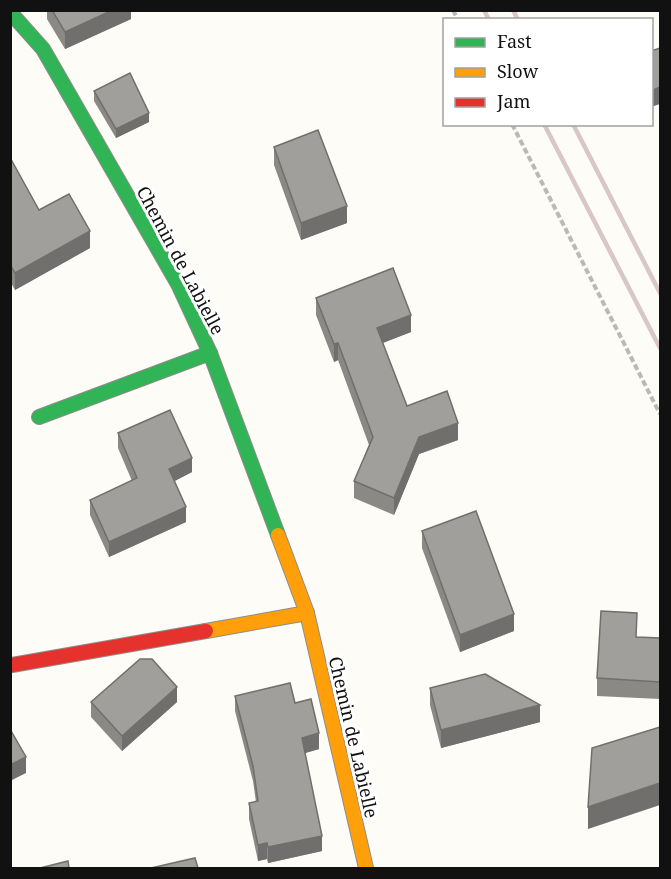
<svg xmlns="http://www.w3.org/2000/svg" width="671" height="879" font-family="'Noto Serif',serif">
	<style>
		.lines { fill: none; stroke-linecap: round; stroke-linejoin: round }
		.fast-casing { stroke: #8e8d8b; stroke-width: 16 }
		.slow-casing { stroke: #8e8d8b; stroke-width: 16 }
		.jam-casing { stroke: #8e8d8b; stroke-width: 16 }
		.path { stroke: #b9b9b8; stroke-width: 4; stroke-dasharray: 6 3; stroke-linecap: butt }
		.fast { stroke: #30b455; stroke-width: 14 }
		.slow { stroke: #ff9f0a; stroke-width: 14 }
		.jam { stroke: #e5322d; stroke-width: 14 }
		.rail { stroke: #d9c6c7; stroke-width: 4.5 }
		.wall { fill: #8a8986 }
		.shaded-wall { fill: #716f6d }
		.building { fill: #a19f9c; stroke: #716f6d; stroke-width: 1.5 }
		.labels { text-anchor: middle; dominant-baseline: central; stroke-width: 6; stroke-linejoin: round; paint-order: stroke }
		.street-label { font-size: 18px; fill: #111; stroke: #fff }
	</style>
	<rect width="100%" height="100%" fill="#fdfcf7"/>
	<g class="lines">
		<g class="fast-casing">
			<g id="fast">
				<path d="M10,12L43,49L178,284L210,353L278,535"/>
				<path d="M39,417L210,353"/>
			</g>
		</g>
		<g class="slow-casing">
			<g id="slow">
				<path d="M278,535L307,613L366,868"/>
				<path d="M206,631L307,613"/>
			</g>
		</g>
		<g class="jam-casing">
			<path id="jam" d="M12,665L206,631"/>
		</g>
		<g class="path">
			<path d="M453,10L458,20"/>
			<path d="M512,124L660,414"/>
		</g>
		<use href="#fast" class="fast"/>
		<use href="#slow" class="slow"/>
		<use href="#jam" class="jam"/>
		<g class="rail">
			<path d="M484,10L489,20"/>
			<path d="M513,10L518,20"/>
			<path d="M544,124L660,348"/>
			<path d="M573,124L660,293"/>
		</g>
	</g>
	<g class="wall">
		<path d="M47,10H131V19L65,49L47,19Z"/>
		<path d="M94,91L149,122L116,138L94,101Z"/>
		<path d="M274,147L347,223L301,240L274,165Z"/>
		<path d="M10,162L39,210L90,248L15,290L10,281Z"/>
		<path d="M316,298L411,332L383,343L407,406L458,440L419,454L394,515L354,498V481L369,445L338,360L334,362L316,315Z"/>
		<path d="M118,433L192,472L174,481L186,522L109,557L90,515V500L132,481L118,448Z"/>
		<path d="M422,531L514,631L460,652L422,548Z"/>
		<path d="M637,637L660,638V699L597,696V678Z"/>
		<path d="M430,688L540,722L441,748L430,705Z"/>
		<path d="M235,696L295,703L319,749L305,753L322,851L268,863L267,859L258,861L249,819V803L256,802L253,781L235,711Z"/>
		<path d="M91,702H177L122,751L91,717Z"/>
	</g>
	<g class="shaded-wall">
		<path d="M113,10H131V19L65,49V32Z"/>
		<path d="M660,87V104L651,107V91Z"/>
		<path d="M149,113V122L116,138V129Z"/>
		<path d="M347,206V223L301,240V223Z"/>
		<path d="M90,231V248L15,290V273Z"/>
		<path d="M411,315V332L377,345V328Z"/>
		<path d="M338,343V360L334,362V344Z"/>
		<path d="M458,423V440L419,454L394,515V498L419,437Z"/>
		<path d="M192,458V472L169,484V469Z"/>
		<path d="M186,507V522L109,557V542Z"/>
		<path d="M11,585V602L10,603V586Z"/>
		<path d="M514,614V631L460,652V635Z"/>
		<path d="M177,687V702L122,751V736Z"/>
		<path d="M540,705V722L441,748V730Z"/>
		<path d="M319,733V749L302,754V738Z"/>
		<path d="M26,757V773L10,781V765Z"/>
		<path d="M660,783V805L588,829V807Z"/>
		<path d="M322,836V851L268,863V847Z"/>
		<path d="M267,843V859L258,861V845Z"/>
	</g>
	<g class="building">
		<path d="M52,10H113L65,32Z"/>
		<path d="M660,48V87L651,91V51Z"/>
		<path d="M130,73L149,113L116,129L94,91Z"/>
		<path d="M318,130L347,206L301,223L274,147Z"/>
		<path d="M12,161L39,210L69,194L90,231L15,273L10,264V162Z"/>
		<path d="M393,268L411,315L377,328L407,406L447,391L458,423L419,437L394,498L354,481L373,437L338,343L334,344L316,298Z"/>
		<path d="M170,410L192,458L169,469L186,507L109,542L90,500L137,478L118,433Z"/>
		<path d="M476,511L514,614L460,635L422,531Z"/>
		<path d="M601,611L637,613L636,637L660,638V682L597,678Z"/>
		<path d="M140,659H152L177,687L122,736L91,702Z"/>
		<path d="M485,674L540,705L441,730L430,688Z"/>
		<path d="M290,683L295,703L311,699L319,733L302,738L322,836L268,847L267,843L258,845L249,803L258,801L253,766L235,696Z"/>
		<path d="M660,727V783L588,807L592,748Z"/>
		<path d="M10,729L26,757L10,765Z"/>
		<path d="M195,858L198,868H151Z"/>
		<path d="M68,861L69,868H40Z"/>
	</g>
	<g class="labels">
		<g class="street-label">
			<text transform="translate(181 260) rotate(62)">Chemin de Labielle</text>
			<text transform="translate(354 737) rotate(77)">Chemin de Labielle</text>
		</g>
	</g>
	<rect width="671" height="879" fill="none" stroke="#111111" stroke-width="24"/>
	<rect x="443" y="18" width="210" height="108" fill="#ffffff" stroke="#a0a0a0" stroke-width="1.5"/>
	<rect x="455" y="38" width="30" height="9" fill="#30b455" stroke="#a0a0a0" stroke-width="1.5"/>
	<text x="497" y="48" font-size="18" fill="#111111">Fast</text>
	<rect x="455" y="68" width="30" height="9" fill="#ff9f0a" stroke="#a0a0a0" stroke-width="1.5"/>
	<text x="497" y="78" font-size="18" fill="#111111">Slow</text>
	<rect x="455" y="98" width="30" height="9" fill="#e5322d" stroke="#a0a0a0" stroke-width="1.5"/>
	<text x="497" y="108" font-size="18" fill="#111111">Jam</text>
</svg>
